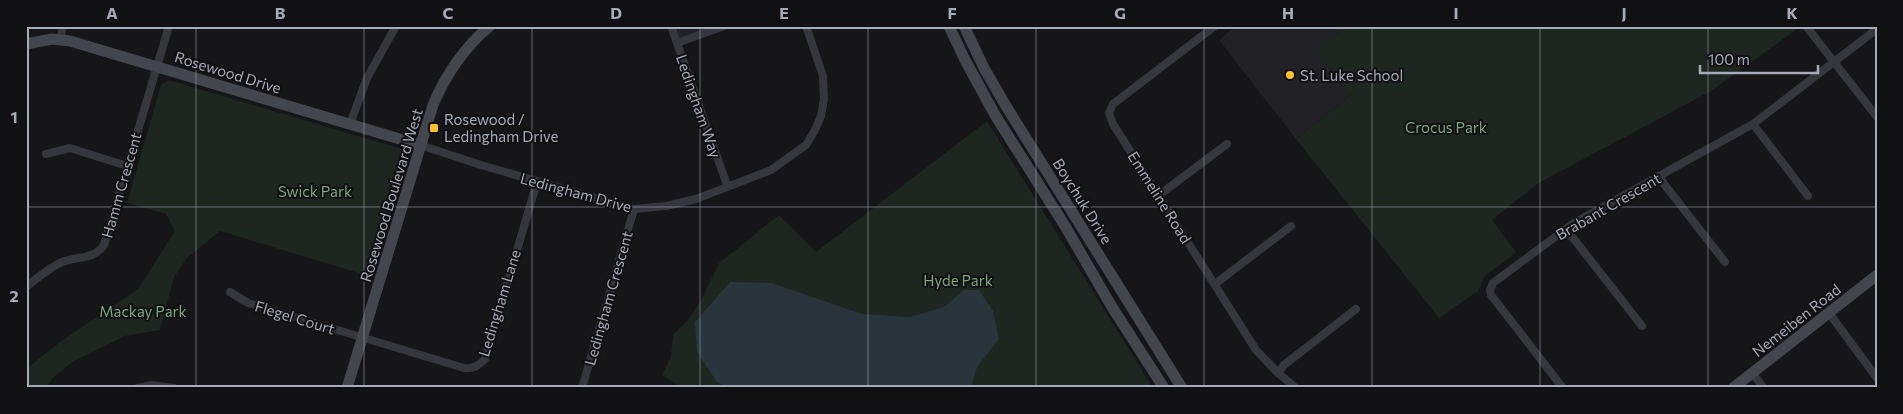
<svg xmlns="http://www.w3.org/2000/svg" width="1903" height="414" font-family="Commissioner,sans-serif">
	<style>
		.built { fill: #222125 }
		.green { fill: #1d261f }
		.water { fill: #2a343d }
		.lines { fill: none; stroke-linecap: round; stroke-linejoin: round }
		.street { stroke: #36373d; stroke-width: 8 }
		.secondary { stroke: #44464d; stroke-width: 11 }
		.grid { fill: none; stroke: #a6abb9; stroke-width: 1; stroke-opacity: 0.55 }
		.poi-dot { fill: #ffc326; stroke: #111013; stroke-width: 2 }
		.labels { text-anchor: middle; dominant-baseline: central; stroke-width: 4; stroke-linejoin: round; paint-order: stroke }
		.street-label { font-size: 15px; fill: #a6abb9; stroke: #111013 }
		.poi-label { font-size: 15px; fill: #a6abb9; stroke: #111013; text-anchor: start }
		.park-label { font-size: 15px; fill: #7ba681; stroke: #111013 }
		.neatline { fill: none; stroke: #a6abb9; stroke-width: 2 }
		.grid-label { font-size: 16px; text-anchor: middle; font-weight: bold; fill: #a6abb9 }
	</style>
	<rect width="100%" height="100%" fill="#161518"/>
	<g class="built">
		<path d="M671,26H724L677,43Z"/>
		<path d="M1236,26H1347L1327,43L1351,95L1296,139L1219,40Z"/>
	</g>
	<g class="green">
		<path d="M1347,26H1793L1796,30L1711,91L1537,184L1492,220L1516,252L1484,277L1478,291L1439,318L1296,139L1351,95L1318,54L1320,48Z"/>
		<path d="M169,80L402,149L406,153L407,160L372,277L220,231L187,258L174,277L160,330L125,336L72,362L52,379L46,388H26V369L60,342L138,289L175,231L166,214L127,203L161,85Z"/>
		<path d="M987,121L1153,388H682L662,375L671,356L673,335L689,319L701,300L719,263L779,215L816,252Z"/>
	</g>
	<path class="water" d="M730,282L771,283L862,314L910,317L944,307L964,290H979L993,311L999,339L977,367L971,388H727L717,382L697,352L695,322Z"/>
	<g class="lines">
		<g class="street">
			<path d="M671,26L727,185"/>
			<path d="M1215,26L1113,104L1109,113L1113,124L1256,350L1278,373L1296,388"/>
			<path d="M1806,26L1877,117"/>
			<path d="M60,40L63,26"/>
			<path d="M677,43L724,26"/>
			<path d="M350,124L367,78L396,26"/>
			<path d="M1753,124L1808,196"/>
			<path d="M420,145L481,165L634,209L666,206L696,199L771,170L806,145L815,130L821,116L824,99L823,76L806,26"/>
			<path d="M46,154L70,148L127,166"/>
			<path d="M1660,176L1664,184L1725,262"/>
			<path d="M1159,195L1227,144"/>
			<path d="M1566,229L1642,326"/>
			<path d="M1215,284L1291,226"/>
			<path d="M26,287C37,278 49,268 62,262C77,256 94,260 104,245L169,26"/>
			<path d="M230,292L248,303L464,368C473,369 478,366 485,359L537,182"/>
			<path d="M1829,313L1877,378"/>
			<path d="M1278,373L1284,365L1356,309"/>
			<path d="M1752,373L1764,388"/>
			<path d="M138,388L152,385L174,388"/>
			<path d="M582,388L634,209"/>
			<path d="M1563,388L1491,295L1490,290L1493,283L1574,223L1753,124L1877,29"/>
		</g>
		<g class="secondary">
			<path d="M949,26L964,58L995,115L1065,226L1112,307L1164,388"/>
			<path d="M964,26L984,68L1006,106L1182,388"/>
			<path d="M26,44L52,39L70,41L420,145"/>
			<path d="M347,388L433,105C445,76 465,46 490,26"/>
			<path d="M1733,388L1877,275"/>
		</g>
	</g>
	<path class="grid" d="M196,26V388M364,26V388M532,26V388M700,26V388M868,26V388M1036,26V388M1204,26V388M1372,26V388M1540,26V388M1708,26V388M26,207H1877"/>
	<g class="poi-dot">
		<circle cx="1290" cy="75" r="5"/>
		<rect x="429" y="123" width="10" height="10" rx="2.5"/>
	</g>
	<g class="labels">
		<g class="street-label">
			<text transform="translate(228 72) rotate(17)">Rosewood Drive</text>
			<text transform="translate(699 106) rotate(71)">Ledingham Way</text>
			<text transform="translate(121 185) rotate(-74)">Hamm Crescent</text>
			<text transform="translate(576 192) rotate(15)">Ledingham Drive</text>
			<text transform="translate(391 195) rotate(-73)">Rosewood Boulevard West</text>
			<text transform="translate(1160 197) rotate(58)">Emmeline Road</text>
			<text transform="translate(1083 201) rotate(58)">Boychuk Drive</text>
			<text transform="translate(1608 206) rotate(-30)">Brabant Crescent</text>
			<text transform="translate(608 298) rotate(-74)">Ledingham Crescent</text>
			<text transform="translate(499 303) rotate(-73)">Ledingham Lane</text>
			<text transform="translate(295 317) rotate(17)">Flegel Court</text>
			<text transform="translate(1796 320) rotate(-38)">Nemeiben Road</text>
		</g>
		<g class="poi-label">
			<text x="1300" y="75">St. Luke School</text>
			<text x="444" y="119">Rosewood /<tspan x="444" dy="17">Ledingham Drive</tspan></text>
		</g>
		<g class="park-label">
			<text x="1446" y="127">Crocus Park</text>
			<text x="315" y="191">Swick Park</text>
			<text x="958" y="280">Hyde Park</text>
			<text x="143" y="311">Mackay Park</text>
		</g>
	</g>
	<rect width="1903" height="414" fill="none" stroke="#111013" stroke-width="55"/>
	<path d="M1700 65v8h118v-8" fill="none" stroke="#a6abb9" stroke-width="2.5"/>
	<text x="1708" y="65" font-size="15" fill="#a6abb9" stroke="#111013" stroke-width="4" paint-order="stroke">100 m</text>
	<rect x="28" y="28" width="1848" height="358" class="neatline"/>
	<g class="grid-label">
		<text x="112" y="19">A</text>
		<text x="280" y="19">B</text>
		<text x="448" y="19">C</text>
		<text x="616" y="19">D</text>
		<text x="784" y="19">E</text>
		<text x="952" y="19">F</text>
		<text x="1120" y="19">G</text>
		<text x="1288" y="19">H</text>
		<text x="1456" y="19">I</text>
		<text x="1624" y="19">J</text>
		<text x="1792" y="19">K</text>
		<text x="14" y="123">1</text>
		<text x="14" y="302">2</text>
	</g>
</svg>
